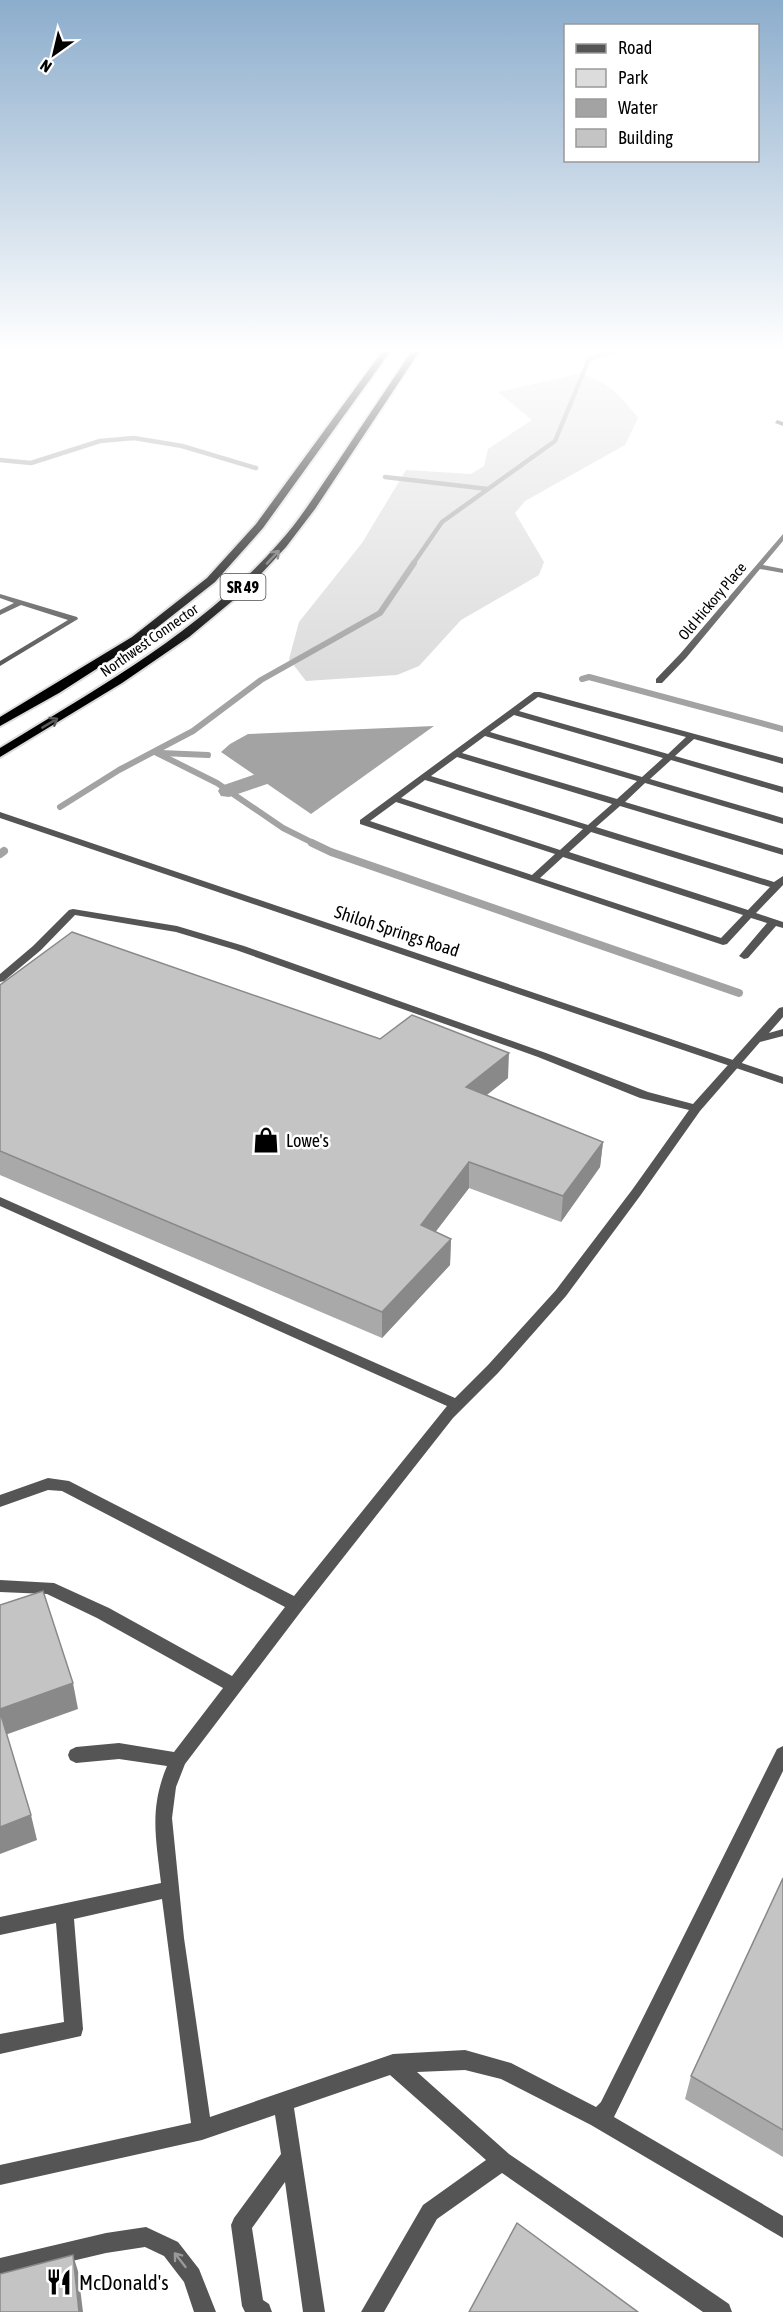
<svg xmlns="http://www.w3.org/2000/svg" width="783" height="2312" font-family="'Asap Condensed',sans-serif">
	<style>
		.green { fill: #dcdcdc }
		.water { fill: #a3a3a3 }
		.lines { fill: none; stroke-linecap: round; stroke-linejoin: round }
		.stream-far2 { stroke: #a3a3a3; stroke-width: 4.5 }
		.stream-far1 { stroke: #a3a3a3; stroke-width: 6 }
		.stream { stroke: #a3a3a3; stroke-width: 8 }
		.canal { fill: #a3a3a3; fill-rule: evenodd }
		.trunk-casing { stroke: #dbdbdb; stroke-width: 4 }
		.service { fill: #555; fill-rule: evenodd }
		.minor { fill: #555; fill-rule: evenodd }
		.tertiary { fill: #555; fill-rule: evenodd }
		.trunk { fill: #000; fill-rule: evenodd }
		.wall { fill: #a9a9a9 }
		.shaded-wall { fill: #898989 }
		.building { fill: #c4c4c4; stroke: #898989; stroke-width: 1.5 }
		.oneway { stroke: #595959 }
		.oneway2 { stroke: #999 }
		.labels { text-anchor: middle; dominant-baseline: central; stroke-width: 5; stroke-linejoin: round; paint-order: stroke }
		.far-street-label { font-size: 15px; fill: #000; stroke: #fff }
		.shield { fill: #fff; stroke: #4c4c4c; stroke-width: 1.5 }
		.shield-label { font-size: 16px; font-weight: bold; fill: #000 }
		.street-label { font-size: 18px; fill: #000; stroke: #fff }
		.poi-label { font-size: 18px; fill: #000; stroke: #fff; text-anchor: start }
		.near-poi-label { font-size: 21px; fill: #000; stroke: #fff; text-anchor: start }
	</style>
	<rect width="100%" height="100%" fill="#fff"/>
	<path class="green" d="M578,374C605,378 622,397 638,418L625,445L525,501L515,513L544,562L539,575L461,620L419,666L397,675L306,681L289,659L299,622L362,543L406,470L471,474L484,466L488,449L532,420L498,392Z"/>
	<path class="water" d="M434,726L311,814L221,752L230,744L248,734Z"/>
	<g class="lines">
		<g class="stream-far2">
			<path d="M0,460L31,463L100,441L134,438L182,446L256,468"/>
			<path d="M385,477L488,489"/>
			<path d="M413,564L442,522L555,441L589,359L613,351V349"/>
		</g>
		<g class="stream-far1">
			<path d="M582,679L589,677L783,729"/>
			<path d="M155,752L217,783L283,828L315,844"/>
			<path d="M161,753L208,755"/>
			<path d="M60,807L119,770L193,731L261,680L380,613L414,563"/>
		</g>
		<g class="stream">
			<path d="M312,843L331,852L739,993"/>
			<path d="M0,854L4,851"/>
		</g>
		<path class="canal" d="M268,770L276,771L279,776L276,781L229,797L221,796L218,791L221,786Z"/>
		<g class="trunk-casing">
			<g id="trunk">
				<path d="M384,349H392L263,528L215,582L140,641L59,693L0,726V717L132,637L207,578L256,524Z"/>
				<path d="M413,349H421L315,509L286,547L248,588L189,637L122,683L0,757V748C98,688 201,631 278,544C301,519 318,490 337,463C362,425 388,387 413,349Z"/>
			</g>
		</g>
		<g class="service">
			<path d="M0,594L77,617L78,619L0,666V661L68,620L21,605L0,615V610L14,603L0,598Z"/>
			<path d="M534,692H540L783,758V764L694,739L675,756L783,787V793L671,760L650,779L783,818V824L645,783L625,802L783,849V855L620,806L596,827L774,882L783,876V885L756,913L783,922V928L776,926L748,958L744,959L739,956L767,923L751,918L727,944L723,945L360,824V820ZM538,697L686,737L668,754L519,711ZM514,715L663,758L642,777L490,732ZM485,736L637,781L617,799L462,753ZM457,757L612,804L588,825L431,776ZM425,780L583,829L560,850L401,798ZM396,802L555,854L532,875L370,821ZM591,832L770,887L748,910L569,852ZM563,857L743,915L721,938L540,878Z"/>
			<path d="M73,909L177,926L244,946L546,1053L648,1092L693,1104L779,1008L783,1007V1017L769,1033L783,1029V1036L760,1042L700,1111L640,1196L566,1296L498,1373L453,1418L302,1610L185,1764L176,1787L172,1818L184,1938L210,2117L393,2054L465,2050L511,2063L596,2107L601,2102L777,1749L783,1746V1771L614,2117L783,2216V2238L591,2125L501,2079L465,2070L417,2072L509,2154L729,2304L732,2312H703L502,2173L437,2219L384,2312H361L423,2205L486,2160L390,2075L294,2108L325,2312H303L285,2182L252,2228L263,2300L269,2304L272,2312H245L242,2306L231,2225L234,2218L281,2154L275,2115L202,2140L0,2185V2165L191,2123L162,1899L74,1919L83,2029L81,2036L0,2054V2034L64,2022L56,1923L0,1935V1917L161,1883C156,1838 149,1809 167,1766L119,1759L76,1763L70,1760L68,1755L70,1750L76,1747L119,1743L174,1752L223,1688L97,1618L47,1594L0,1592V1580L54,1583L109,1608L232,1676L285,1607L62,1491L48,1490L0,1507V1495L48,1478L69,1481L294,1596L447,1406L0,1206V1197L455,1398L488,1365L556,1290L632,1190L689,1110L640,1098L538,1057L236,950L176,932L75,915L41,950L4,981L0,982V974L33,946L69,910Z"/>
			<path d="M146,2227L178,2242L199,2269L216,2312H194L184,2282L164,2256L145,2247L106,2253L0,2278V2258L106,2233Z"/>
		</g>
		<g class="minor">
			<path d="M777,420L783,422V426L775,423Z"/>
			<path d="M783,534V541L763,565L783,569V573L760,569L686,658L662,683H656V679L680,654Z"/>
		</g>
		<path class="tertiary" d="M0,812L783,1077V1084L0,818Z"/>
		<use href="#trunk" class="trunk"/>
	</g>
	<g class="wall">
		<path d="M0,985L380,1039L508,1078L487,1095L603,1142L600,1167L561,1222L469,1188L435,1232L451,1239L450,1265L382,1338L0,1175Z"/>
		<path d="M783,1878V2157L685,2099L691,2076Z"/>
	</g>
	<g class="shaded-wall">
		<path d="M509,1053L508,1078L465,1112L466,1087Z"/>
		<path d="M603,1142L600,1167L561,1222L563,1196Z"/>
		<path d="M469,1162V1188L421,1251V1225Z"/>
		<path d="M451,1239L450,1265L382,1338V1312Z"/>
		<path d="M73,1683L78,1709L5,1735L0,1713V1709Z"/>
		<path d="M31,1815L37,1840L0,1854V1827Z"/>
		<path d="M73,2255L78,2271L83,2312H79Z"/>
	</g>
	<g class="building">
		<path d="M72,932L380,1039L412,1015L509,1053L466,1087L603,1142L563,1196L469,1162L421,1225L451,1239L382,1312L0,1151V985Z"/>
		<path d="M43,1591L73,1683L0,1709V1605Z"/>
		<path d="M0,1712L31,1815L0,1827Z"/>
		<path d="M783,1878V2130L691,2076Z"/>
		<path d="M517,2223L638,2312H469Z"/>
		<path d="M73,2255L79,2312H0V2274Z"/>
	</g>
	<defs><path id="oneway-shaft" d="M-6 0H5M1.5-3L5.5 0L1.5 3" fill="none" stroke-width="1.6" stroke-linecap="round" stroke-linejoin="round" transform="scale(1.5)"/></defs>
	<g class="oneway">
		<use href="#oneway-shaft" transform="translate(273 557) rotate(-47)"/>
		<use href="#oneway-shaft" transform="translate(50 723) rotate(-31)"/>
	</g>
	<use class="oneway2" href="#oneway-shaft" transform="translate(180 2260) rotate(-128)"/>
	<linearGradient id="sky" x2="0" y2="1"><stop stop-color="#8cadcc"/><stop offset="0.52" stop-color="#fff"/><stop offset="1" stop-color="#fff" stop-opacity="0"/></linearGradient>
	<rect width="783" height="673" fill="url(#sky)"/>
	<defs>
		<g id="shop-bare" transform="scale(2.07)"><path d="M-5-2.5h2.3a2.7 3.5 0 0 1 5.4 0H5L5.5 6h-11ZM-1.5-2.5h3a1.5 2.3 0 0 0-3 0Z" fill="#000" stroke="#fff" stroke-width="2.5" paint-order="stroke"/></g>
		<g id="restaurant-bare" transform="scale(2.07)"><path d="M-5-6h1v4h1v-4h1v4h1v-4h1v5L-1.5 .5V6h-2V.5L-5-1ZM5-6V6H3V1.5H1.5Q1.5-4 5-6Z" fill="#000" stroke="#fff" stroke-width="2.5" paint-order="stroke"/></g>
	</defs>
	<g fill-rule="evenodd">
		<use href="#shop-bare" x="266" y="1140"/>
		<use href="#restaurant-bare" x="59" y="2282"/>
	</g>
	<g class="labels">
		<g class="far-street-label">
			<text transform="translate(712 601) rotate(-50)">Old Hickory Place</text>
			<text transform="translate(149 640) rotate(-35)">Northwest Connector</text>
		</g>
		<rect class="shield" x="220.5" y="574" width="45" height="26" rx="4.5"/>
		<g class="shield-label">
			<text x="243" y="587">SR 49</text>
		</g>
		<g class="street-label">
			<text transform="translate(397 931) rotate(18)">Shiloh Springs Road</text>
		</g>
		<g class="poi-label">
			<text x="286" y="1140">Lowe's</text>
		</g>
		<g class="near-poi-label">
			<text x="79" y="2282">McDonald's</text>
		</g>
	</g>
	<rect x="564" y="24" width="195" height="138" fill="#ffffff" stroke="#999999" stroke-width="1.5"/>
	<rect x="576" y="44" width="30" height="9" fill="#555555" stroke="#999999" stroke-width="1.5"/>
	<text x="618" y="54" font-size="18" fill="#000000">Road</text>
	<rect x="576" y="69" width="30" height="18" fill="#dcdcdc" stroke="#999999" stroke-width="1.5"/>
	<text x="618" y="84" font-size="18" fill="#000000">Park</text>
	<rect x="576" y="99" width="30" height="18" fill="#a3a3a3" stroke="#999999" stroke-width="1.5"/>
	<text x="618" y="114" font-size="18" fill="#000000">Water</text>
	<rect x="576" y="129" width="30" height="18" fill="#c4c4c4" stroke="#999999" stroke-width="1.5"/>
	<text x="618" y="144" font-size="18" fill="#000000">Building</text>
	<g transform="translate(54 54) rotate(214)" stroke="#ffffff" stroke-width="4.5" paint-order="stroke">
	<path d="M0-4.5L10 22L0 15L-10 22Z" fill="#000000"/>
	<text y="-9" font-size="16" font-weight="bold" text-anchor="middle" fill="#000000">N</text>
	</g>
</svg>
